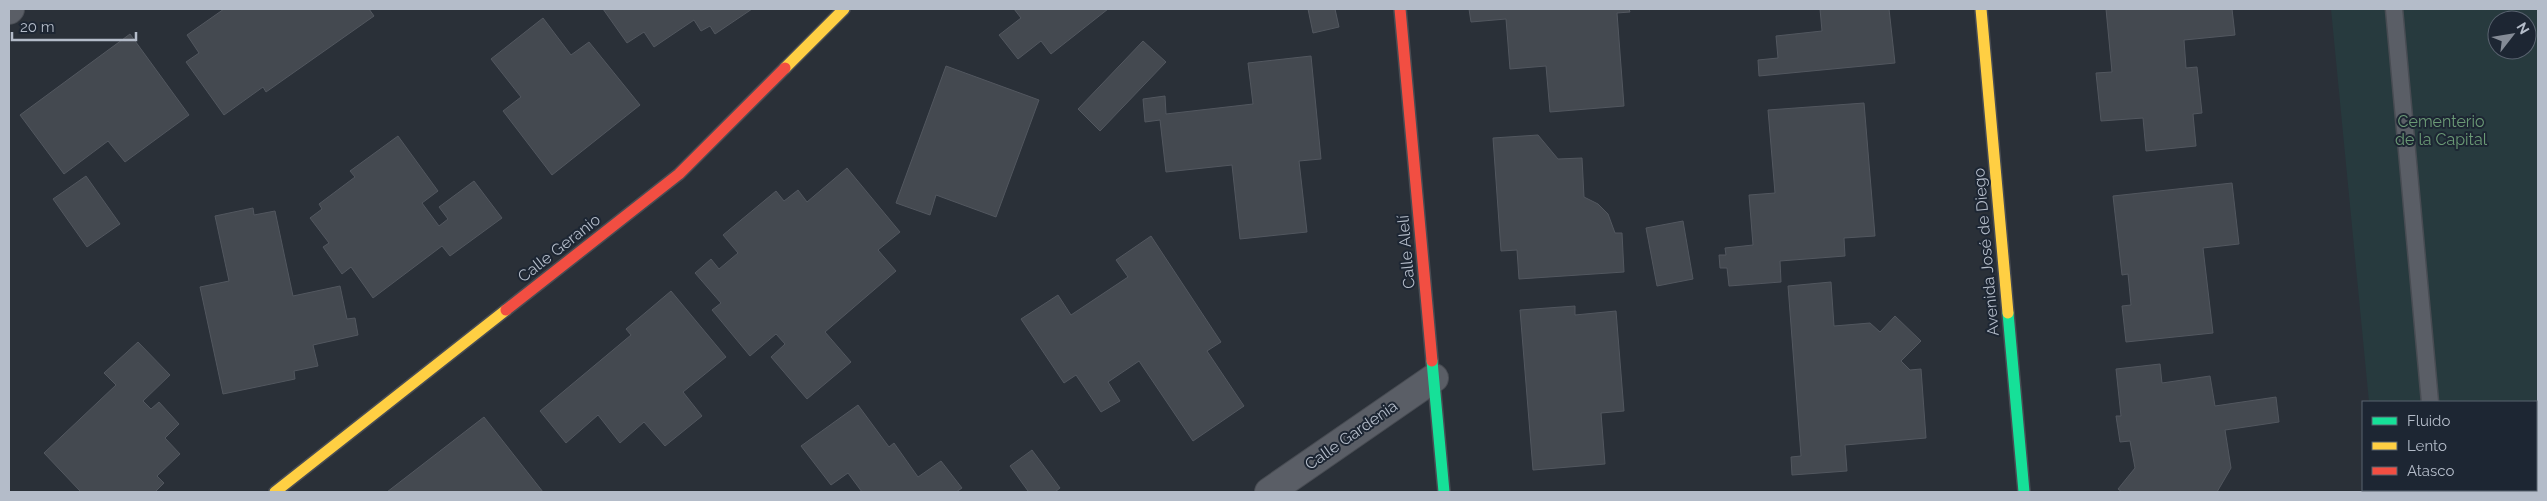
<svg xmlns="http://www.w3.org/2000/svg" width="2547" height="501" font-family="Raleway,sans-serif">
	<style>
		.green { fill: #273a3e; fill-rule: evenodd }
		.building { fill: #444950; stroke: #52575f }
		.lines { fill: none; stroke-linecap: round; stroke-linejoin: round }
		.lane-casing { stroke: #484c53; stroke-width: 19 }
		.street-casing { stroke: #484c53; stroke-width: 30 }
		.fast-casing { stroke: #484c53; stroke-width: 14 }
		.slow-casing { stroke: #484c53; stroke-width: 14 }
		.jam-casing { stroke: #484c53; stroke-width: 14 }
		.lane { stroke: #5a5e66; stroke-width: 16 }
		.street { stroke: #5a5e66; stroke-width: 28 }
		.fast { stroke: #16e098; stroke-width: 11 }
		.slow { stroke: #ffcf43; stroke-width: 11 }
		.jam { stroke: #f24e42; stroke-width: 11 }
		.labels { text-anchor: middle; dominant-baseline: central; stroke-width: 4; stroke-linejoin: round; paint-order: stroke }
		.park-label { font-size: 16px; fill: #6b9a76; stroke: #1d2633 }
		.street-label { font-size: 16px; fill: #b4bcc9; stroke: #1d2633 }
	</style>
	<rect width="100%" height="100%" fill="#2a3038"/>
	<path class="green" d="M2331,9H2538V492H2378L2377,490H2536V402H2369ZM2497,20H2527V50H2497Z"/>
	<g class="building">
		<path d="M224,9H369L374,16L266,92L263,87L224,115L186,62L199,53L187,35Z"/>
		<path d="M603,9H752L715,34L710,26L701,31L694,20L654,47L644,32L627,43Z"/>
		<path d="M1014,9H1108L1051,54L1041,41L1018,59L999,35L1021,18Z"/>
		<path d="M1308,9H1335L1339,27L1313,33Z"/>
		<path d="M1469,9H1629L1630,12L1617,13L1624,106L1550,112L1546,66L1510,69L1506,19L1471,22Z"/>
		<path d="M1820,9H1889L1895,63L1759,76L1758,60L1778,58L1776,36L1822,31Z"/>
		<path d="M2106,9H2232L2235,35L2184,40L2186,68L2197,67L2202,113L2193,114L2196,146L2146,151L2143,118L2101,121L2096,73L2112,72Z"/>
		<path d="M543,18L571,55L589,42L640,105L552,175L503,111L521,97L491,59Z"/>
		<path d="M130,34L189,115L125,162L108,141L64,174L20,115Z"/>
		<path d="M1143,41L1166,62L1100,131L1078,109Z"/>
		<path d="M1311,56L1321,159L1299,161L1307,232L1240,239L1232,165L1166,172L1160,120L1145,122L1143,99L1165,96L1166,114L1253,104L1248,63Z"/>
		<path d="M946,66L1039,100L996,217L936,195L930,215L896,203Z"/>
		<path d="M1864,103L1875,236L1844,238L1845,256L1780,261L1781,282L1729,286L1727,268H1720L1719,255H1726L1725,248L1753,245L1749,195L1775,193L1768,110Z"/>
		<path d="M1538,135L1558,159L1582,158L1584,197L1598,204L1608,214L1615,233H1622L1624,272L1519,279L1517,250L1501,251L1493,138Z"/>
		<path d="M398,136L438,191L422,203L439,226L448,219L439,207L474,181L502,218L450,256L442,246L373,298L351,267L342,274L323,247L329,243L310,218L322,209L319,204L355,177L350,171Z"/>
		<path d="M847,168L900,232L878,250L896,271L825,332L851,362L807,399L771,357L785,344L776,334L750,356L712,310L721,303L695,273L711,259L719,269L738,253L723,235L776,191L784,201L798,190L807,202Z"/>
		<path d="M86,176L120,224L87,247L53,199Z"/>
		<path d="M2232,183L2239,244L2203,248L2213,333L2126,342L2122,306L2131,305L2128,274L2122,275L2113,196Z"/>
		<path d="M253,208L254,215L275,211L293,296L340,286L347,319L355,318L358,335L313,345L318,366L294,371L295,379L223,394L200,287L229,281L215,216Z"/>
		<path d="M1683,221L1693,279L1657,286L1646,228Z"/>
		<path d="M1151,236L1221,342L1207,351L1244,406L1193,441L1139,361L1108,382L1120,401L1101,412L1076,375L1064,383L1021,319L1058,295L1071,315L1128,277L1116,260Z"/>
		<path d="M1831,282L1834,326L1870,323L1880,332L1895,316L1921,341L1901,361L1910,370L1921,369L1926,438L1845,445L1847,471L1792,475L1791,457L1801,456L1788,286Z"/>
		<path d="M671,291L726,357L683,392L702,416L665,446L644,422L620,443L598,415L566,443L540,411L631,335L626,329Z"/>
		<path d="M1575,306V315L1616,311L1624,411L1601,413L1605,464L1533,470L1520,310Z"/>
		<path d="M138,342L170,375L143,401L151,409L159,402L179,424L165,438L180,454L157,476L164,483L155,492H78L80,491L44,453L116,385L104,373Z"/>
		<path d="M2160,364L2162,383L2210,376L2215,406L2276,397L2279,422L2225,430L2231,468L2217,492H2122L2118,489L2135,468L2130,441L2120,442L2116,416H2121L2116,369Z"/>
		<path d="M858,405L889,447L894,443L918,477L941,461L962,488L956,492H862L848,473L831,485L801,446Z"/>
		<path d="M484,417L543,492H387Z"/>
		<path d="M1032,450L1060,488L1055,492H1026L1028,491L1010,466Z"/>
	</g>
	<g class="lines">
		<g class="lane-casing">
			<g id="lane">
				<path d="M2394,9L2430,402"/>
				<path d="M2536,410H2538"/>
				<path d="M2439,490V492"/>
			</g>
		</g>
		<g class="street-casing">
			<g id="street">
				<path d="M9,10L10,9"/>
				<path d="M1269,492L1434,378"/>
			</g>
		</g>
		<g class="fast-casing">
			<g id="fast">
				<path d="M2008,313L2024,492"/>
				<path d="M1432,361L1444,492"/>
			</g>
		</g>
		<g class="slow-casing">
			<g id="slow">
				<path d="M1981,9L2008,313"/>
				<path d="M785,68L844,9"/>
				<path d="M275,492L506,310"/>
			</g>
		</g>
		<g class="jam-casing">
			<g id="jam">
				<path d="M1400,9L1432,361"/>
				<path d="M506,310L679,174L785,68"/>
			</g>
		</g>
		<use href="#lane" class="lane"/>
		<use href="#street" class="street"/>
		<use href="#fast" class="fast"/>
		<use href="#slow" class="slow"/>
		<use href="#jam" class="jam"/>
	</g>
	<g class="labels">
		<g class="park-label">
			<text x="2441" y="121">Cementerio<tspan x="2441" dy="18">de la Capital</tspan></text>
		</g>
		<g class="street-label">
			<text transform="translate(559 248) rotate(-38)">Calle Geranio</text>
			<text transform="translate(1406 252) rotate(-95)">Calle Alelí</text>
			<text transform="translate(1986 252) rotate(-95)">Avenida José de Diego</text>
			<text transform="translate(1351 435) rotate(-35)">Calle Gardenia</text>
		</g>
	</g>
	<rect width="2547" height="501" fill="none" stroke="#b4bcc9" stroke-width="20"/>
	<rect x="2362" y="401" width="175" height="90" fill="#1d2633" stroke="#59626f"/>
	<rect x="2372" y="417" width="25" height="8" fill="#16e098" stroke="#59626f"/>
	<text x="2407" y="426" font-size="15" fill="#b4bcc9">Fluido</text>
	<rect x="2372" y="442" width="25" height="8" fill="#ffcf43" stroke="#59626f"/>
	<text x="2407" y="451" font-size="15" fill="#b4bcc9">Lento</text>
	<rect x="2372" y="467" width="25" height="8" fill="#f24e42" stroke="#59626f"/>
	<text x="2407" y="476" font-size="15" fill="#b4bcc9">Atasco</text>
	<g transform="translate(2512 35) rotate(59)"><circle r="24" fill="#1d2633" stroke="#59626f"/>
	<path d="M0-4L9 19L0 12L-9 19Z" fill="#848b96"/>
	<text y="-8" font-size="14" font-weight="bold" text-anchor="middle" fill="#b4bcc9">N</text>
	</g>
	<path d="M12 32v8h124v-8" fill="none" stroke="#b4bcc9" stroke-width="2.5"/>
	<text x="20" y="32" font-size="15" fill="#b4bcc9" stroke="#1d2633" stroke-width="4" paint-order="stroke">20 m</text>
</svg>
